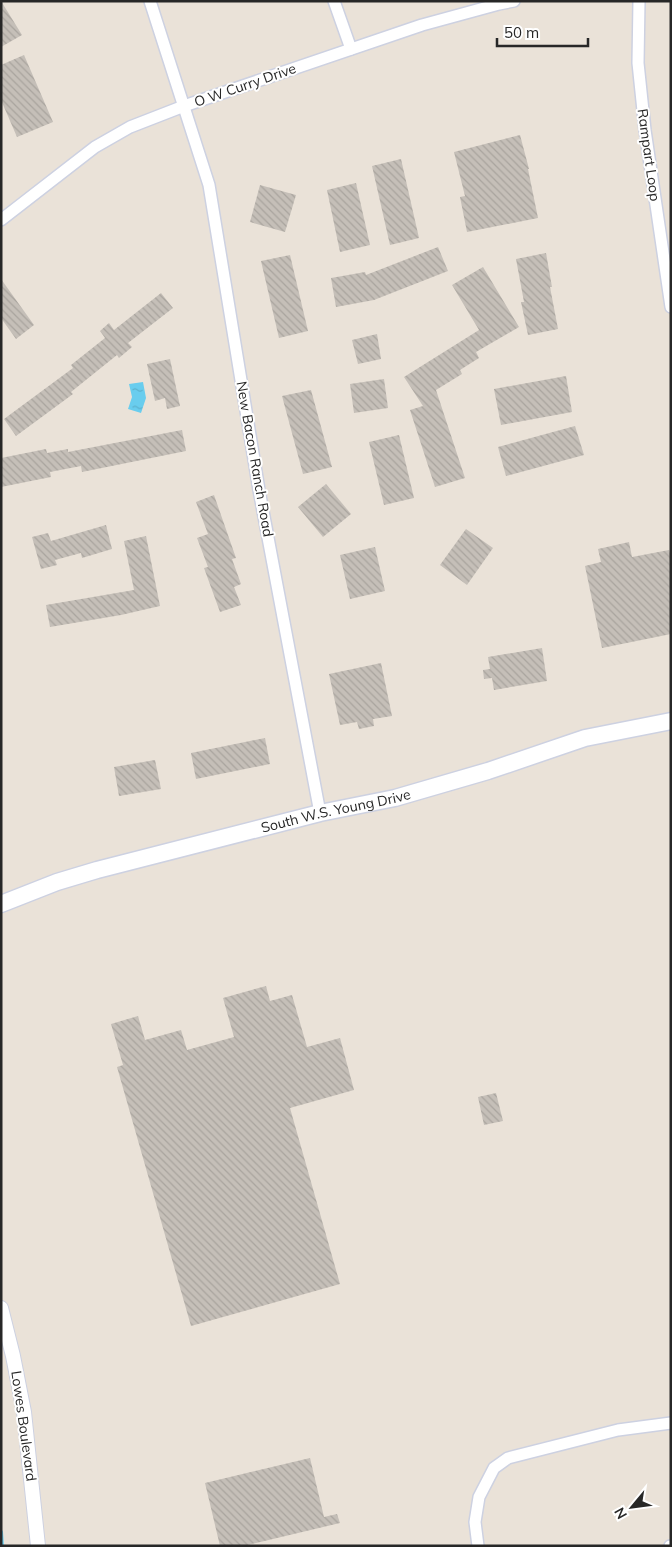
<svg xmlns="http://www.w3.org/2000/svg" width="672" height="1547" font-family="Mulish,sans-serif">
	<style>
		.water { fill: url(#water-ripples) }
		.lines { fill: none; stroke-linecap: round; stroke-linejoin: round }
		.stream { stroke: #69cdee; stroke-width: 4 }
		.building { fill: url(#building-back-hatch) }
		.minor-casing { stroke: #cdd1e1; stroke-width: 14 }
		.tertiary-casing { stroke: #cdd1e1; stroke-width: 16 }
		.secondary-casing { stroke: #cdd1e1; stroke-width: 19 }
		.minor { stroke: #fff; stroke-width: 11 }
		.tertiary { stroke: #fff; stroke-width: 14 }
		.secondary { stroke: #fff; stroke-width: 16 }
		.labels { text-anchor: middle; dominant-baseline: central; stroke-width: 4; stroke-linejoin: round; paint-order: stroke }
		.street-label { font-size: 14px; fill: #272727; stroke: #fff }
	</style>
	<defs>
		<pattern id="water-ripples" width="26" height="14" patternUnits="userSpaceOnUse" patternTransform="scale(1.25)"><rect width="26" height="14" fill="#69cdee"/><path d="M2 4q2-2 4 0t4 0M15 11q2-2 4 0t4 0" fill="none" stroke="#5bb0cc"/></pattern>
		<pattern id="building-back-hatch" width="6" height="6" patternUnits="userSpaceOnUse" patternTransform="scale(1.25)"><rect width="6" height="6" fill="#c5bfb8"/><path d="M-1 5l2 2M0 0l6 6M5-1l2 2" fill="none" stroke="#a9a49e"/></pattern>
	</defs>
	<rect width="100%" height="100%" fill="#eae2d8"/>
	<path class="water" d="M143,382L146,398L141,413L128,409L132,397L129,384Z"/>
	<g class="lines">
		<path class="stream" d="M1,1532L2,1546"/>
	</g>
	<g class="building">
		<path d="M1,1L22,35L1,47Z"/>
		<path d="M24,55L53,122L17,137L1,100V65Z"/>
		<path d="M520,135L529,169H528L538,218L467,232L460,197L465,196L454,152Z"/>
		<path d="M401,159L419,238L390,245L372,166Z"/>
		<path d="M356,183L370,245L340,252L327,190Z"/>
		<path d="M260,185L296,195L285,232L250,222Z"/>
		<path d="M438,247L448,271L374,300L336,307L331,278L365,272L366,275Z"/>
		<path d="M546,253L552,287H550L558,329L528,335L521,302H524L516,259Z"/>
		<path d="M290,255L308,331L279,338L261,261Z"/>
		<path d="M483,267L519,327L476,352L479,358L460,370L462,374L436,390L465,478L435,487L410,410L423,406L404,377L479,330L452,285Z"/>
		<path d="M1,279L34,325L16,339L1,318Z"/>
		<path d="M161,293L173,308L128,343L132,347L119,358L117,355L71,392L73,394L16,436L4,419L73,368L71,365L105,338L100,331L109,323L114,330Z"/>
		<path d="M377,334L381,359L358,364L352,340Z"/>
		<path d="M170,359L180,406L167,409L165,398L155,401L147,364Z"/>
		<path d="M566,376L572,412L501,425L494,389Z"/>
		<path d="M384,379L388,408L354,413L350,384Z"/>
		<path d="M311,390L332,467L303,474L282,396Z"/>
		<path d="M575,426L584,455L506,476L498,447Z"/>
		<path d="M182,430L186,451L82,472L81,466L50,472L51,477L1,487V458L46,449L47,453L68,449V452Z"/>
		<path d="M399,435L414,498L384,505L369,442Z"/>
		<path d="M326,484L351,514L323,537L298,507Z"/>
		<path d="M214,495L236,558L232,559L241,584L234,587L241,605L220,612L204,568L208,567L197,538L208,534L196,502Z"/>
		<path d="M106,525L112,549L82,558L81,553L55,560L57,565L41,569L32,537L48,533L51,541Z"/>
		<path d="M466,529L493,548L467,585L440,565Z"/>
		<path d="M146,536L160,606L121,615L50,627L46,605L134,590L124,541Z"/>
		<path d="M629,542L632,557L669,550L671,557V634L602,648L585,566L601,562L598,549Z"/>
		<path d="M375,547L385,591L350,599L340,555Z"/>
		<path d="M542,648L547,681L494,690L492,678L484,679L483,670L490,669L488,657Z"/>
		<path d="M381,663L392,716L373,719L374,726L359,729L357,722L340,725L329,674Z"/>
		<path d="M265,738L270,764L196,779L191,753Z"/>
		<path d="M155,760L161,789L119,796L114,767Z"/>
		<path d="M266,986L270,1001L292,995L307,1047L340,1038L354,1090L290,1108L340,1284L191,1326L117,1067L123,1065L111,1024L138,1016L145,1040L181,1030L187,1050L234,1037L223,998Z"/>
		<path d="M496,1093L503,1121L484,1125L478,1097Z"/>
		<path d="M310,1458L324,1517L337,1514L340,1523L243,1546H220L205,1483Z"/>
	</g>
	<g class="lines">
		<g class="minor-casing">
			<g id="minor">
				<path d="M150,1L209,185L259,490L320,813"/>
				<path d="M334,1L351,49"/>
				<path d="M639,1L638,63L645,130L671,307"/>
				<path d="M1,220L95,147L130,127L184,106L422,25L499,4L514,1"/>
				<path d="M478,1546L475,1522L479,1497L494,1468L508,1458L618,1430L671,1423"/>
				<path d="M670,1546H671"/>
			</g>
		</g>
		<g class="tertiary-casing">
			<path id="tertiary" d="M1,1308L13,1356L24,1412L38,1546"/>
		</g>
		<g class="secondary-casing">
			<g id="secondary">
				<path id="s1" d="M1,904L57,882L97,870L320,813L395,798L488,771L585,738L671,721"/>
			</g>
		</g>
		<use href="#minor" class="minor"/>
		<use href="#tertiary" class="tertiary"/>
		<use href="#secondary" class="secondary"/>
	</g>
	<g class="labels">
		<g class="street-label">
			<text transform="translate(245 85) rotate(-19)">O W Curry Drive</text>
			<text transform="translate(649 155) rotate(82)">Rampart Loop</text>
			<text transform="translate(255 459) rotate(80)">New Bacon Ranch Road</text>
			<text stroke="none"><textPath href="#s1" startOffset="348">South W.S. Young Drive</textPath></text>
			<text transform="translate(24 1426) rotate(82)">Lowes Boulevard</text>
		</g>
	</g>
	<rect width="672" height="1547" fill="none" stroke="#272727" stroke-width="5"/>
	<g transform="translate(632 1507) rotate(241)" stroke="#ffffff" stroke-width="4" paint-order="stroke">
	<path d="M0-4L9 19L0 12L-9 19Z" fill="#272727"/>
	<text y="-8" font-size="14" font-weight="bold" text-anchor="middle" fill="#272727">N</text>
	</g>
	<path d="M497 38v8h91v-8" fill="none" stroke="#272727" stroke-width="2.5"/>
	<text x="504" y="38" font-size="15" fill="#272727" stroke="#ffffff" stroke-width="4" paint-order="stroke">50 m</text>
</svg>
